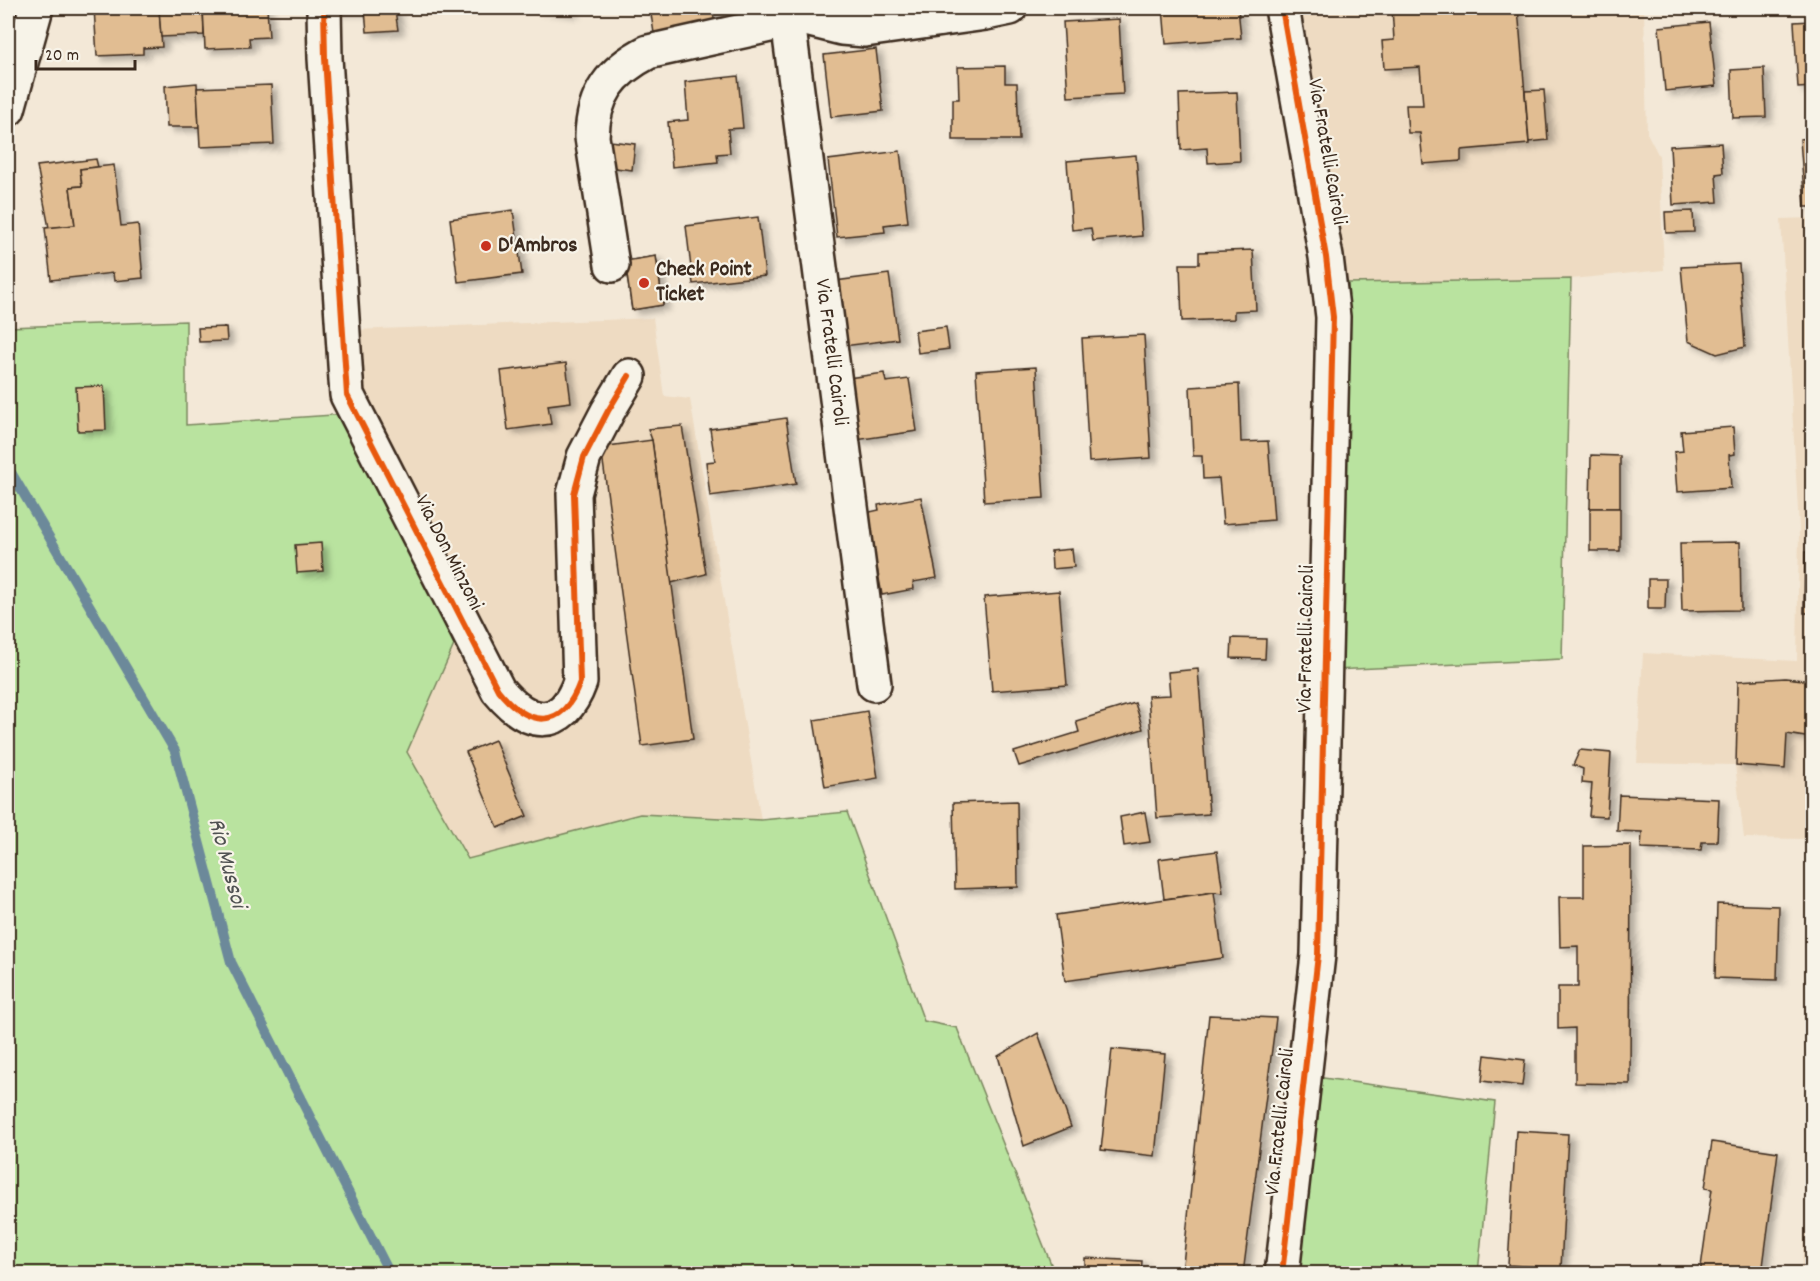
<svg xmlns="http://www.w3.org/2000/svg" width="1820" height="1281" font-family="Dekko,sans-serif">
	<style>
		.built { fill: #eedbc2 }
		.green { fill: #b9e39f; stroke: #7a865e; stroke-width: 1.5 }
		.lines { fill: none; stroke-linecap: round; stroke-linejoin: round }
		.stream { stroke: #6c899a; stroke-width: 10 }
		.building { fill: #e1bd92; stroke: #3b2a1e; stroke-width: 1.5; filter: url(#shadow) }
		.minor-casing { stroke: #3b2a1e; stroke-width: 38 }
		.minor { stroke: #f7f3e8; stroke-width: 33 }
		.cycleway-casing { stroke: #f7f3e8; stroke-width: 10 }
		.cycleway { stroke: #e8590c; stroke-width: 6 }
		.poi-dot { fill: #c8321e; stroke: #f7f3e8; stroke-width: 2 }
		.labels { text-anchor: middle; dominant-baseline: central; stroke-width: 4.5; stroke-linejoin: round; paint-order: stroke }
		.street-label { font-size: 22px; fill: #3b2a1e; stroke: #f7f3e8 }
		.poi-label { font-size: 22px; font-weight: bold; fill: #3b2a1e; stroke: #f7f3e8; text-anchor: start }
		.water-label { font-size: 24px; font-style: italic; fill: #505252; stroke: #f7f3e8 }
	</style>
	<defs>
		<filter id="shadow"><feDropShadow dx="6" dy="4" stdDeviation="3" flood-color="#0004"/></filter>
	</defs>
	<rect width="100%" height="100%" fill="#f3e8d7"/>
	<filter id="ink" filterUnits="userSpaceOnUse"><feTurbulence type="fractalNoise" baseFrequency=".0167" numOctaves="2"/><feDisplacementMap in="SourceGraphic" scale="12" xChannelSelector="R" yChannelSelector="G"/><feConvolveMatrix kernelMatrix="1 2 1 2 8 2 1 2 1" color-interpolation-filters="sRGB"/></filter>
	<g filter="url(#ink)">
		<g class="built">
			<path d="M1296,8H1644L1647,133L1659,156L1664,270L1571,279L1348,283Z"/>
			<path d="M1812,218V839L1744,838L1735,765L1637,763L1643,653L1797,661L1799,527L1781,219Z"/>
			<path d="M653,318L664,396L690,399L761,820L640,814L468,860L407,752L454,645L348,414L354,330Z"/>
			<path d="M1812,1156V1273H1801Z"/>
		</g>
		<g class="green">
			<path d="M1571,279L1562,659L1334,670L1348,283Z"/>
			<path d="M186,321V425L348,414L454,645L407,752L468,859L640,814L761,820L847,812L924,1021L957,1028L1051,1264L1052,1273H8V327Z"/>
			<path d="M1309,1076L1495,1102L1478,1273L1283,1274Z"/>
		</g>
		<g class="lines">
			<path class="stream" d="M8,472L12,474L175,751L231,962L390,1274"/>
		</g>
		<g class="building">
			<path d="M94,8H159L162,47L143,48V54L97,56Z"/>
			<path d="M159,8H203L204,35L161,37Z"/>
			<path d="M203,8H267L269,37L249,38L250,47L205,49Z"/>
			<path d="M334,8H395V10L334,11Z"/>
			<path d="M534,8H572V13Z"/>
			<path d="M650,8H712L715,23L654,33Z"/>
			<path d="M1163,8H1238L1241,38L1166,44Z"/>
			<path d="M1392,8H1518L1529,144L1461,150V161L1423,164L1420,133H1408L1406,105H1423L1420,67L1384,69L1382,41L1394,40Z"/>
			<path d="M395,10L398,30L367,32L365,11Z"/>
			<path d="M1119,19L1123,94L1068,97L1063,22Z"/>
			<path d="M1812,21V87L1798,88L1794,22Z"/>
			<path d="M1709,22L1716,86L1665,91L1659,27Z"/>
			<path d="M876,49L883,111L831,117L824,55Z"/>
			<path d="M1005,66V83H1017L1019,140H953V99H959L958,67Z"/>
			<path d="M1764,68L1766,117L1733,118L1731,70Z"/>
			<path d="M738,76L743,128L728,129L730,153L717,154L718,162L672,167L668,122L688,120L685,82Z"/>
			<path d="M197,83L199,127H167L165,86Z"/>
			<path d="M271,85L274,144L200,147L197,88Z"/>
			<path d="M1544,90L1548,140L1529,142L1525,91Z"/>
			<path d="M1237,92L1240,161L1208,163L1207,148L1181,150L1179,94Z"/>
			<path d="M1812,138V207H1805L1800,139Z"/>
			<path d="M610,141L635,144L632,170L607,167Z"/>
			<path d="M1721,143L1723,173L1716,174L1718,202L1673,205L1670,146Z"/>
			<path d="M900,151L908,222L884,225L885,232L837,237L828,160Z"/>
			<path d="M1136,155L1142,236L1093,241L1091,228L1072,230L1067,161Z"/>
			<path d="M96,159L98,167L80,169L82,186L70,187L75,225L49,228L37,166Z"/>
			<path d="M114,165L121,226L138,224L143,278L114,281L113,273L51,280L45,228L75,225L70,187L82,186L80,169Z"/>
			<path d="M513,210L522,274L458,282L450,219Z"/>
			<path d="M1693,211L1694,232L1666,233L1665,212Z"/>
			<path d="M758,217L765,276L693,284L686,226Z"/>
			<path d="M1253,250L1256,310L1234,311V319L1182,321L1180,264H1199V252Z"/>
			<path d="M656,256L663,305L632,310L625,261Z"/>
			<path d="M656,256L663,305L632,310L625,261Z"/>
			<path d="M1739,264L1745,347L1717,354L1688,341L1681,267Z"/>
			<path d="M889,274L898,339L844,346L835,281Z"/>
			<path d="M226,327L227,341L199,342L198,328Z"/>
			<path d="M946,327L949,349L918,353L915,331Z"/>
			<path d="M1144,335L1151,458L1089,462L1082,338Z"/>
			<path d="M566,363L571,402L548,405L551,424L508,430L501,371Z"/>
			<path d="M1036,367L1044,498L984,502L976,371Z"/>
			<path d="M884,373L886,382L909,379L917,431L856,440L848,378Z"/>
			<path d="M1239,384L1241,442L1268,441L1274,520L1223,524L1219,478L1203,479L1202,456H1193L1190,387Z"/>
			<path d="M104,386L106,430L78,431L76,387Z"/>
			<path d="M786,418L796,484L710,496L706,462L715,461L710,429Z"/>
			<path d="M682,426L706,574L671,583L652,440L648,429Z"/>
			<path d="M1733,427L1735,454L1729,455L1731,488L1677,492L1674,452L1683,451L1681,431Z"/>
			<path d="M652,440L693,739L642,746L601,447Z"/>
			<path d="M1591,455L1620,456V508H1590Z"/>
			<path d="M921,497L937,578L913,582L914,589L882,595L873,546L867,548L861,514L879,510L878,505Z"/>
			<rect x="1590" y="508" width="30" height="43"/>
			<path d="M1740,542L1741,610L1682,611L1680,543Z"/>
			<path d="M321,543L323,571L297,573L295,545Z"/>
			<path d="M1072,549L1074,567L1052,569L1051,551Z"/>
			<path d="M1805,552H1812V613H1804Z"/>
			<path d="M1648,579H1666L1665,609H1648Z"/>
			<path d="M1059,591L1067,685L992,691L984,597Z"/>
			<path d="M1232,638L1266,639L1265,659L1231,658Z"/>
			<path d="M1198,669L1209,814L1157,818L1148,696L1170,695L1168,672Z"/>
			<path d="M1785,678L1812,681V738L1787,734L1785,769L1736,765L1738,681Z"/>
			<path d="M1135,703L1143,729L1019,766L1014,752L1079,732L1076,721Z"/>
			<path d="M867,711L878,778L825,787L814,720Z"/>
			<path d="M495,740L527,816L498,828L466,752Z"/>
			<path d="M1580,750L1611,753L1607,817L1589,816L1592,784L1582,783L1583,769L1573,765Z"/>
			<path d="M1619,795L1719,799L1717,842H1702L1701,850L1641,848L1642,832L1617,831Z"/>
			<path d="M1017,801L1018,887L955,889L953,803Z"/>
			<path d="M1145,812L1150,842L1124,846L1120,817Z"/>
			<path d="M1631,845L1630,1084L1575,1083V1028L1558,1029V987H1578V946L1560,947L1559,897H1584V846Z"/>
			<path d="M1217,851L1223,893L1214,892L1164,899L1159,859Z"/>
			<path d="M1214,892L1223,958L1065,981L1056,915Z"/>
			<path d="M1717,904L1779,906L1777,980L1715,978Z"/>
			<path d="M1209,1015L1276,1018L1243,1274H1182Z"/>
			<path d="M1038,1033L1071,1127L1024,1146L998,1056Z"/>
			<path d="M1112,1049L1165,1054L1155,1156L1101,1150Z"/>
			<path d="M1485,1055L1525,1060L1522,1086L1482,1081Z"/>
			<path d="M1516,1131L1568,1134L1561,1268L1508,1265Z"/>
			<path d="M1712,1142L1778,1152L1762,1274H1700L1712,1189L1705,1188Z"/>
			<path d="M1085,1258L1142,1261L1141,1274H1085Z"/>
		</g>
		<g class="lines">
			<g class="minor-casing">
				<g id="minor">
					<path d="M324,8L325,58L347,395L498,690C528,727 562,732 580,682L574,494L584,457L608,411L629,376"/>
					<path id="s1" d="M788,21L874,684"/>
					<path d="M8,109L36,8"/>
					<path d="M612,265L592,137C593,95 611,71 648,52L788,21L806,19L842,28L865,30L986,13L1010,8"/>
					<path d="M1282,1274L1318,955L1333,317L1326,257L1282,8"/>
				</g>
			</g>
			<use href="#minor" class="minor"/>
			<g class="cycleway-casing">
				<g id="cycleway">
					<path d="M324,8L325,58L347,395L498,690C528,727 562,732 580,682L574,494L584,457L608,411L629,376"/>
					<path d="M1282,1274L1318,955L1333,317L1326,257L1282,8"/>
				</g>
			</g>
			<use href="#cycleway" class="cycleway"/>
		</g>
	</g>
	<g class="poi-dot">
		<circle cx="486" cy="246" r="6"/>
		<circle cx="644" cy="283" r="6"/>
	</g>
	<g class="labels">
		<g class="street-label">
			<text transform="translate(1326 152) rotate(80)">Via Fratelli Cairoli</text>
			<text stroke="none"><textPath href="#s1" startOffset="334">Via Fratelli Cairoli</textPath></text>
			<text transform="translate(448 553) rotate(63)">Via Don Minzoni</text>
			<text transform="translate(1307 639) rotate(-89)">Via Fratelli Cairoli</text>
			<text transform="translate(1281 1122) rotate(-84)">Via Fratelli Cairoli</text>
		</g>
		<g class="poi-label">
			<text x="498" y="246">D'Ambros</text>
			<text x="656" y="270">Check Point<tspan x="656" dy="25">Ticket</tspan></text>
		</g>
		<g class="water-label">
			<text transform="translate(226 863) rotate(75)">Rio Mussoi</text>
		</g>
	</g>
	<rect width="1820" height="1281" fill="none" stroke="#f7f3e8" stroke-width="30"/>
	<rect x="15" y="15" width="1790" height="1251" fill="none" stroke="#3b2a1e" stroke-width="2" filter="url(#ink)"/>
	<path d="M36 60v9h99v-9" fill="none" stroke="#3b2a1e" stroke-width="3"/>
	<text x="45" y="60" font-size="18" fill="#3b2a1e" stroke="#f7f3e8" stroke-width="4.5" paint-order="stroke">20 m</text>
</svg>
